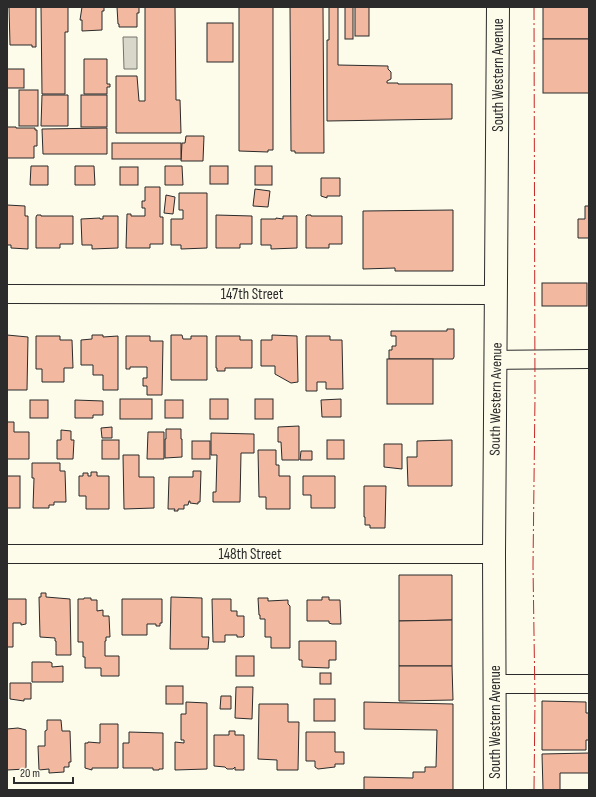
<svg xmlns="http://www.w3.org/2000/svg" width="596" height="797" font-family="'Sofia Sans Condensed',sans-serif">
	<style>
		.water { fill: #d8d7c9; stroke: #74746e }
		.building { fill: #f2b8a0; stroke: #2b2b2b }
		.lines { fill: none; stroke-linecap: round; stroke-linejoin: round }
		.street-casing { stroke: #2b2b2b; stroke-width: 20 }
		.primary-casing { stroke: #2b2b2b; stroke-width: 24 }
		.street { stroke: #fdfbea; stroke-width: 18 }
		.primary { stroke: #fdfbea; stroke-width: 22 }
		.power { stroke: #c62828; stroke-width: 1; stroke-dasharray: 14 3 2 3; stroke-linecap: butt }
		.labels { text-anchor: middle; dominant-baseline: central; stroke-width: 3; stroke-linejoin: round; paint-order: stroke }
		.street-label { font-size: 15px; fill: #2b2b2b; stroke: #fdfbea }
	</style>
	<rect width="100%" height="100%" fill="#fdfbea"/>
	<path class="water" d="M123,37H137V69H124Z"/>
	<g class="building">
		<path d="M9,7H36V47H32V45H10Z"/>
		<path d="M41,7H68V32H65V94H42Z"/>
		<path d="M82,7H104V11H102V30L82,31V20H80Z"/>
		<path d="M117,7H139V13H137V27H119V24H118Z"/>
		<path d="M145,7H175L176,100H180L181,133H116V76H137L139,101H145Z"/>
		<path d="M239,7H273V150H268V152L239,151Z"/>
		<path d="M290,7H323L324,153H295V151H291Z"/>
		<path d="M329,7H338V65L388,66V69L391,72V79L387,81V83H398V84H452V119L327,121V40H329Z"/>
		<rect x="345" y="7" width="8" height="32"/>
		<rect x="355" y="7" width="14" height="29"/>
		<rect x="543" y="7" width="46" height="32"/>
		<rect x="207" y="23" width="26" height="39"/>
		<rect x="543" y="39" width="46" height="54"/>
		<path d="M84,59H107V84H110V87H107V94H84Z"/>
		<rect x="7" y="69" width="17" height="19"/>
		<rect x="19" y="90" width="19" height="36"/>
		<path d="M42,95H68V126H41Z"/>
		<rect x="81" y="95" width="26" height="32"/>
		<path d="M7,127H16V128H35V130H37V146H34V158H7Z"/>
		<path d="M107,128V154H43L42,129Z"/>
		<path d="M186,136H204L203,161H181L182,143H185Z"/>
		<rect x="112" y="143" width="69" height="16"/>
		<path d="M31,166H48V185H30Z"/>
		<path d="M75,166H94L95,185H75Z"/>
		<path d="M165,166H182L183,185H165Z"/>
		<rect x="210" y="166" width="18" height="18"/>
		<rect x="255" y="166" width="17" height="19"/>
		<rect x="120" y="167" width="18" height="18"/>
		<path d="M321,178H340V196H327V198L321,196Z"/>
		<path d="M145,187H160V217H163V244H150V248H126L127,214H131V216H145V208H142V201H145Z"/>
		<path d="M255,189L270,191L268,207L253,206Z"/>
		<path d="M179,193H207V248L181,249V245H171V219H183V210H179Z"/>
		<path d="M166,195L175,197L173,214L164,213Z"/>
		<path d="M7,205L25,206V216H28V249L11,248V245H7Z"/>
		<path d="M585,206H589V238H578V219H585Z"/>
		<path d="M453,210V271H395V268L363,269V211Z"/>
		<path d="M37,215H41V216H73V244H60V248H36V217Z"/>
		<path d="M216,215L252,216V244H240V248H216Z"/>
		<path d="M307,215H311V216H342V244H329V248H306V216Z"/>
		<path d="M103,216H118V248L92,249V245H82L81,219L100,218V219H103Z"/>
		<path d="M283,216H297V248L271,249V245H261V219H276V218L283,219Z"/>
		<rect x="542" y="283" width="45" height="23"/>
		<path d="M447,329H454V357L453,359H389V350H392V346H396V336H391V331H447Z"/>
		<path d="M7,335L28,337L27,390H7Z"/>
		<path d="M92,335H103V337L118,336V390H103V375H93V365H81V340L92,339Z"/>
		<path d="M171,335H182L183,339H191V336H207V380H171Z"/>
		<path d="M272,335L297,336L298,382L291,383L275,374V366H261V340H272Z"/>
		<path d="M36,336H60V340H72L73,368H64V382H42V369H36Z"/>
		<path d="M126,336H150V341H163L162,395H147V386H143V378H147V367H130V369H126Z"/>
		<path d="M216,336H240V340H252V368H225V371H217V368H216Z"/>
		<path d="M306,336H330V340H342L343,389H326V382H317V391H306Z"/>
		<rect x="387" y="359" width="46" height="45"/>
		<rect x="120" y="399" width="32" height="20"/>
		<rect x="210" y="399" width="18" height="20"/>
		<rect x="255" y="399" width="18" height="20"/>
		<path d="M341,399V417H322L321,400Z"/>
		<rect x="30" y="400" width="18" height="18"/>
		<path d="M75,400L103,401V415H93V418H75Z"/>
		<rect x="165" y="400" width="18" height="18"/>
		<path d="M7,422H14V432H29V459H7Z"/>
		<path d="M299,426V460H282L281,442H278V427Z"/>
		<path d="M112,427V438H102L101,428Z"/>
		<path d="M166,429H181V439H182V457L165,458V439H166Z"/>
		<path d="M61,430L71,431V440H74L73,459H57V440H61Z"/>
		<path d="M148,432H164V459H147Z"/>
		<path d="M211,433L254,434V453H241L240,502H213V492H216L217,455H211Z"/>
		<rect x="102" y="440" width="17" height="19"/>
		<rect x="327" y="440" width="17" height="19"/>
		<path d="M452,440V486H408L407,457H417V441Z"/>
		<rect x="192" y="441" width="18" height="18"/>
		<path d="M384,444H402V469L384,467Z"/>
		<path d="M258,450H276V465H279V476H290V509H266V497H259Z"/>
		<path d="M301,451H312V460H300Z"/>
		<path d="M123,455H139V477H154V508L124,509Z"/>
		<path d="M32,463H60V471H65L66,502H54V505H49V508H33L34,478H32Z"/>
		<path d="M193,471H201L200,502H198V504L190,503V501H189L188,505H184V509H178V511H174L175,509H168L169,477H193Z"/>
		<path d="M91,472H97V476H109V509H86V496H79V476H83V473H88V476H91Z"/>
		<rect x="7" y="476" width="13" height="32"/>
		<path d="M303,476H335V508H311V495H303Z"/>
		<path d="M364,486H386L385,528H370V525H365V517H364Z"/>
		<path d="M399,575H452V620L399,621Z"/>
		<path d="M41,593H46V597L70,599L71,655H56V641H55V638L40,637L39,597H41Z"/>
		<path d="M171,597L202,598V637H209L208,649H170Z"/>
		<path d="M322,597H329V600H340L341,624H332L329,623V621H307V600H322Z"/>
		<path d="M84,598H91V600H97V611L103,610V616H109L110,637H106V641H105V656H119V676H101V668H85V657H83V642H78V599H84Z"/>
		<path d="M258,598H268V601L288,600V604L290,606V648H271V637H265V619H260V615H259Z"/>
		<path d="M7,599H26V624L21,625V623H13V647H7Z"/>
		<path d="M122,599H162V623H160V626H156V624H147V635H122Z"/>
		<path d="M212,599H231V611H237V616H244V636L243,637H237V635H225V642H213Z"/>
		<path d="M452,620V666H399V621Z"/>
		<path d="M299,641H336V660H329V668L302,667V660H299Z"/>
		<rect x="236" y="656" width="18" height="20"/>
		<path d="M32,662H50L52,663V667L63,666V682H32Z"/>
		<path d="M399,666H452L453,700L399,701Z"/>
		<rect x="320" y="673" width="11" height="11"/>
		<path d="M10,683H31V699H24V701L10,699Z"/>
		<rect x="166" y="686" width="17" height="18"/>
		<path d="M236,687H253L252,719L235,718Z"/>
		<path d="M221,696H231V709H220Z"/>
		<rect x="314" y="699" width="21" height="22"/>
		<path d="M542,701L586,702V713H589V740H586V750H542Z"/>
		<path d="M186,702L207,703V769L175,770V742L184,743V740H181V714H186Z"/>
		<path d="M364,702L453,704V790H364V777L413,778V772H425V767H436L437,730L364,729Z"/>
		<path d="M259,704H288V722H299L298,770H277V760L258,759Z"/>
		<path d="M47,720H61L62,731H70L71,762H69V767H64V772L49,773V769L39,770L38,746H45V731L47,730Z"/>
		<path d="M100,724H118V768H92V770L85,768V743H88V742L100,743Z"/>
		<path d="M18,728L26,730V769L7,770V729Z"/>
		<path d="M229,731H235V735H244V770H235V767L233,769H227L225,767L214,766V735H229Z"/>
		<path d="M129,732L163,733V769H159V770H153V768H123V743H129Z"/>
		<path d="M306,732H335V752H344V764H335V767L318,769L315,767V761H306Z"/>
		<path d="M589,753V773H560V790H543L542,754Z"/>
	</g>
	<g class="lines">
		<g class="street-casing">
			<g id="street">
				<path d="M7,294L497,295"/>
				<path d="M496,360L589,359"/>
				<path d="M7,554H494"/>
				<path d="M495,684H589"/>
			</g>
		</g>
		<g class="primary-casing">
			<path id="primary" d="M495,790L494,554L498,7"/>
		</g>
		<use href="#street" class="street"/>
		<use href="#primary" class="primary"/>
		<path class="power" d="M534,790L535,700L533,566L535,397L534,7"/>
	</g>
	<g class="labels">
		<g class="street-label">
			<text transform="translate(498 75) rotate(-90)">South Western Avenue</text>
			<text x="252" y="294">147th Street</text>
			<text transform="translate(496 399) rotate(-89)">South Western Avenue</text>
			<text x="250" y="554">148th Street</text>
			<text transform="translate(495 722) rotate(-90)">South Western Avenue</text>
		</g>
	</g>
	<rect width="596" height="797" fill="none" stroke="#2b2b2b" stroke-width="16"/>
	<path d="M14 777v6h59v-6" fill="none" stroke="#2b2b2b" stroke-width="2"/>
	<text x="20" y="777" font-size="12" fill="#2b2b2b" stroke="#fdfbea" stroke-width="3" paint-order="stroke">20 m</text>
</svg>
